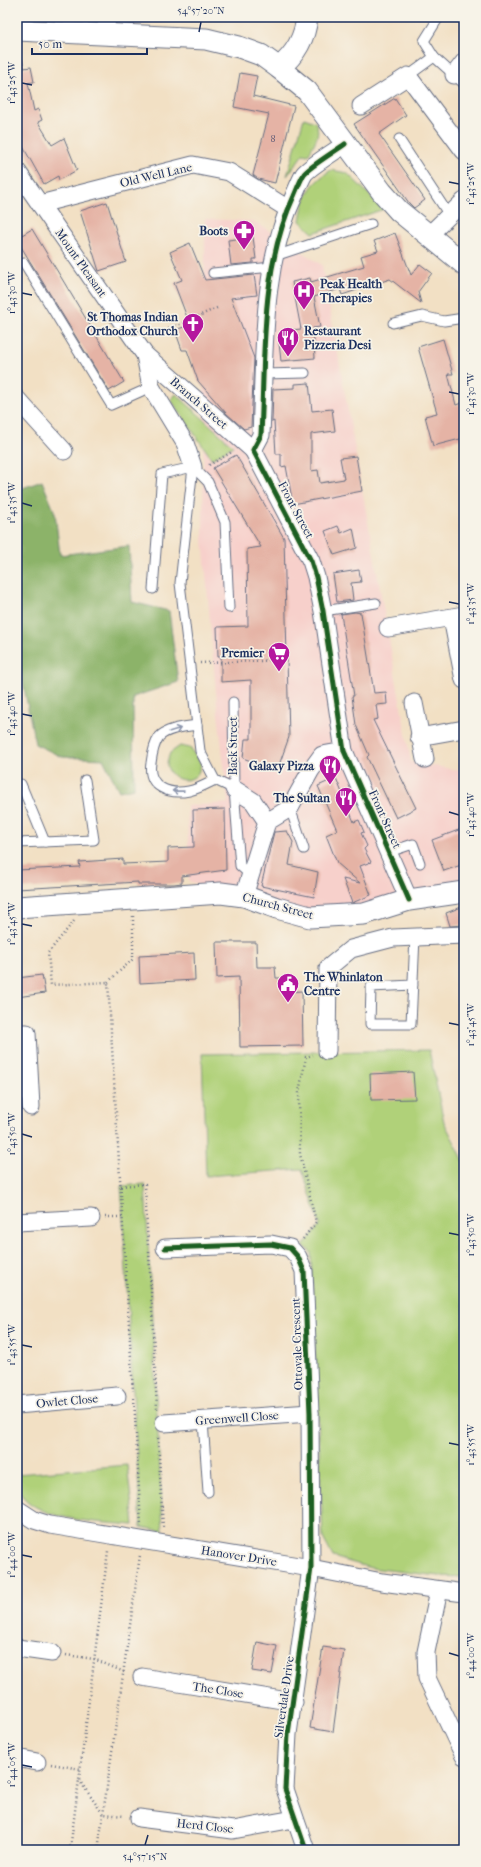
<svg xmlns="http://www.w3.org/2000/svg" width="481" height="1867" font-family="'IM FELL French Canon',serif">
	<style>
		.built { fill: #f7d0cb }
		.green { fill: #b0d179; stroke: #66806c }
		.forest { fill: #8cb369; stroke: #547164 }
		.building { fill: #e5b3a5 }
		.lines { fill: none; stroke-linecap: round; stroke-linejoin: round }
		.service-casing { stroke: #666d82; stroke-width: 11 }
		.minor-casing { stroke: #666d82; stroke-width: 19 }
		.tertiary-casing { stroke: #666d82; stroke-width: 23 }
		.path { stroke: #666d82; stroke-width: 2.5; stroke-dasharray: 1 3; stroke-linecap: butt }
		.service { stroke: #fff; stroke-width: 9 }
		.minor { stroke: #fff; stroke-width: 17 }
		.tertiary { stroke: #fff; stroke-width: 21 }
		.cycleway-casing { stroke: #f7f3e8; stroke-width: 8 }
		.cycleway { stroke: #1b5e20; stroke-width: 5 }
		.oneway { stroke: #8d97ae }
		.ticks { fill: none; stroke: #1b2f5e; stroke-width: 1.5 }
		.labels { text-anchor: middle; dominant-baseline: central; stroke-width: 3.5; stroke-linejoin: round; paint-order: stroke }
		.number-label { font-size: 10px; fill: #4e5070 }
		.street-label { font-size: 12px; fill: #1b2f5e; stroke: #f7f3e8 }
		.poi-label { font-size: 12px; font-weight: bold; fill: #1b2f5e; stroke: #f7f3e8; text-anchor: end }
		.neatline { fill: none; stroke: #1b2f5e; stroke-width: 1.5 }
		.ticks-label { font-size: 10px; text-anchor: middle; fill: #1b2f5e }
	</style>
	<rect width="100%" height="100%" fill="#f7f3e8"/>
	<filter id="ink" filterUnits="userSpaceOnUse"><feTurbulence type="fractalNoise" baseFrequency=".025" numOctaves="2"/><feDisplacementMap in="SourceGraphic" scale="8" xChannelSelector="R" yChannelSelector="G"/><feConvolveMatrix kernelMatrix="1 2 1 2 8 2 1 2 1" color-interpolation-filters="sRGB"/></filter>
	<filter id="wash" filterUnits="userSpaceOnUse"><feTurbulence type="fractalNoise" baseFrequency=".012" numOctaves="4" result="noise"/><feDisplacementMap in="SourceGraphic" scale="16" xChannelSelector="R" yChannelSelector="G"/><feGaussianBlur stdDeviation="0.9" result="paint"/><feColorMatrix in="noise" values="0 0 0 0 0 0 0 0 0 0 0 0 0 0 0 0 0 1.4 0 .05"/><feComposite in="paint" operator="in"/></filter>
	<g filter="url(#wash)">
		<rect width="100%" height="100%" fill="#f2e0c4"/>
		<path class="built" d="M205,219L254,221L322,265L411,762L464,771V886L302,928L189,881L187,806L228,803L217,704L203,539Z"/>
		<g class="green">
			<path d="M304,118L315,122C322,134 314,143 308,155L303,154L287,176Z"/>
			<path d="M331,170L347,173L384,209L313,233L300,221C304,195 309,185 331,170Z"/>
			<path d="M176,394L233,446L212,459L171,400Z"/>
			<path d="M180,746L190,748L201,764C200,767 199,771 198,773C189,786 169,779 167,765C167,761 169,756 170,753Z"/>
			<path d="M429,1050L444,1122L464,1161V1577L439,1576L371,1568L333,1557L323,1538L311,1252L303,1246L320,1225L302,1169L206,1176L202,1054Z"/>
			<path d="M145,1184L163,1531L141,1527L121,1186Z"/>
			<path d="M127,1465L134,1525C103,1522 28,1522 17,1486C16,1482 17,1477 17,1474Z"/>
		</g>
		<path class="forest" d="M42,481L55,513L60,555L129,546L132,602L169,611L178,682L133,697L134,788L119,791L103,759L62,757L35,744L17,651V490Z"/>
		<g id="blocks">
			<g class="building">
				<path d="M22,59L24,68L31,67L34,82L28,83L34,111L38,109L42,120L38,122L52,145L64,138L77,170L59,180L58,176L44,184L17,136V60Z"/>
				<path d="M240,73L257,76L253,96L294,106L275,183L258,179L253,175L269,114L234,107Z"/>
				<path d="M395,98L406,115L379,134L425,200L414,208L409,203L354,124Z"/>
				<path d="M107,202L126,262L99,271L80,211Z"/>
				<path d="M32,229L124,382L109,391L17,240V238Z"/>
				<path d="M395,233L411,275L420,264L432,273L418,292L421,303L390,279L342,295L340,289L314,297L320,327L313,328L315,358L281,361L279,343H285L284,331L301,329L292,282L310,278L311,282L364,266L361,256L378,251L374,241Z"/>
				<path d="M253,237L256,259H253V263L231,265L228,240Z"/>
				<path d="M190,243L205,280L254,275L257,295L231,298L254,358L251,427L244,429L226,413L198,381L187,350H182L175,330L190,325L174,283L182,280L170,252Z"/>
				<path d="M443,339L453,374H448L456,405L464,402V438L433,446L425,416L437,413L418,347Z"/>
				<path d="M309,383L312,411L332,409L335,431L311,434V471L318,470L320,483L344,479L340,458L356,456L362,491L293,504L286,466L281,467V454H276L274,421L272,422L273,389L295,388V384Z"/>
				<path d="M236,455L284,538L289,737L277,771L243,758L245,739H251V680L221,682V656H218L217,627L248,626L247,549L261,547L213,468Z"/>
				<path d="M338,526L341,533L353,528L357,548L334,555L325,531Z"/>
				<path d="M359,570L361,582L351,583L353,600L337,602L333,574Z"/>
				<path d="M355,612L361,613L374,693L386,692L387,704L376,705L378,719L373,720L416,808L396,818L367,757L369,755L356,725L352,696H354L341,614Z"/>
				<path d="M336,778L354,822L359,820L364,832L361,833L367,846L364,849L371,862L360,866L371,895L352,903L343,879L360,883L337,863L326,835L337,830L318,786Z"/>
				<path d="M225,809L226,870L182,876V883L174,884H138V882L17,889V870L80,867L79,862L123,859V864L168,862V848L194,847L193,810Z"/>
				<path d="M464,828V864L444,871L432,840Z"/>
				<path d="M287,831L293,842L289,865L318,872L314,897L261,886L274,832Z"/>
				<path d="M464,906V925L450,926L446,913Z"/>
				<path d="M216,942H256L257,967H275L276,978H282L283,992L302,991L303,1046L240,1047L239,977L217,978Z"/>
				<path d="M194,953L195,980L140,983L139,956Z"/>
				<path d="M42,975L45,993L17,997V978Z"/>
				<path d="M413,1072L415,1099L371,1100L370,1074Z"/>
				<path d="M257,1642L277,1646L272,1674L252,1671Z"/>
				<path d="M323,1647L344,1650L333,1732L310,1728Z"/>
			</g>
		</g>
	</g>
	<g filter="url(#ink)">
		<use href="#blocks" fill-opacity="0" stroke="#666d82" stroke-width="1"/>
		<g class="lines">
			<g class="service-casing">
				<g id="service">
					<path d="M439,17L424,41L434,57L464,84"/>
					<path d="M408,76L434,57"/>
					<path d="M399,139L449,215"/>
					<path d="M275,256L371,224"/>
					<path d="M24,263L111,405L151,387"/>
					<path d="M213,273L272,267"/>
					<path d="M393,323L422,316L444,321L464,318"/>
					<path d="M264,374L305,373"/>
					<path d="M193,467L180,583L200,751L215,780L234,789"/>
					<path d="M193,467L208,482L225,522L229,608"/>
					<path d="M153,589L162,474L193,467"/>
					<path d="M323,611L376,603"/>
					<path d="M233,702L234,789L240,866L250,875"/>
					<path d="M197,725C186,727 167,728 159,737C154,744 152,755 151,763C147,787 169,795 189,791C198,789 207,784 215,780"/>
					<path d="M21,784L45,842"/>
					<path d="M290,808L304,849"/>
					<path d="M17,843L94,840L85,780"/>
					<path d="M389,852L413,844L420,863"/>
					<path d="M413,985L371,987L370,1024H411L415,937"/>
					<path d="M203,1421L208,1492"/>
				</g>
			</g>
			<g class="minor-casing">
				<g id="minor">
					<path d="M105,35L107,17"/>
					<path d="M454,75L464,62"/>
					<path d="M361,106L408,76L464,151"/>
					<path d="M345,144C337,150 309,167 304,174C300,181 297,189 294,196C260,269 265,356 261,435L253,450L311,561L316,577L323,611L344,751L409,900"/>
					<path d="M17,171L145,355L253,450"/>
					<path d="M40,204L193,165L229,172L288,209"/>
					<path d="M428,236L464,201"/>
					<path d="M145,355L151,387L185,443L193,467"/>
					<path d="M17,399L64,451"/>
					<path d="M452,618L464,680"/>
					<path d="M388,628L464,615"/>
					<path d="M414,703L425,759"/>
					<path d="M419,737L464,729"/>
					<path d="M234,789L253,801L267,822"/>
					<path d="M244,896L267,822L290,808L311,770L322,755L344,751"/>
					<path d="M17,1033H27L31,1107"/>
					<path d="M327,1051L328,968L351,949L393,938L464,935"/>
					<path d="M17,1222L91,1218"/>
					<path d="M165,1248L271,1244L290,1248L298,1257L304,1271L310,1413L311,1568L288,1734L285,1789L306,1850"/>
					<path d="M17,1405L117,1396"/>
					<path d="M164,1423L310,1413"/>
					<path d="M17,1509L34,1520L50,1525L311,1568L382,1582L464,1593"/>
					<path d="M439,1590L426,1652L427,1678L464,1756"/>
					<path d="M17,1648L52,1653"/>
					<path d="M142,1677L294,1702"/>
					<path d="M17,1758L37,1762"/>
					<path d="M139,1818L233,1830L294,1819"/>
				</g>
			</g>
			<g class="tertiary-casing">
				<g id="tertiary">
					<path d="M17,30L206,39L239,47L261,55L279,68L307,91L382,192L399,211L464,264"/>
					<path d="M279,68C296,54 305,38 307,17"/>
					<path d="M17,907L221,893L244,896L277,908L310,917L364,914L409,900L464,892"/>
				</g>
			</g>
			<g class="path">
				<path d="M150,337L217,308"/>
				<path d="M209,465L232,452"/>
				<path d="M200,663L288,660"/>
				<path d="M74,921L48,953L51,985L108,982L133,1391"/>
				<path d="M108,982L133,959V916"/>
				<path d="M121,1186L145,1184L148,1247"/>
				<path d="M105,1217H123"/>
				<path d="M303,1239L316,1222L300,1154L299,1092L306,1057L313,1055"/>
				<path d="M149,1252L157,1409"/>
				<path d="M134,1398L141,1525"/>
				<path d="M158,1438L163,1528"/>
				<path d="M66,1655L94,1659L124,1672"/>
				<path d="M51,1764L81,1769"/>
				<path d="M79,1780L103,1814L124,1816"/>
				<path d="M70,1850L108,1551"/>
				<path d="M98,1850L140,1555"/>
			</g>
			<use href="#service" class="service"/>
			<use href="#minor" class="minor"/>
			<use href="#tertiary" class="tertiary"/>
			<g class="cycleway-casing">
				<g id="cycleway">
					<path d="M345,144C337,150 309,167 304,174C300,181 297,189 294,196C260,269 265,356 261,435L253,450L311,561L316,577L323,611L344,751L409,900"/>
					<path d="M165,1248L271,1244L290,1248L298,1257L304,1271L310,1413L311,1568L288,1734L285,1789L306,1850"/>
				</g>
			</g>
			<use href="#cycleway" class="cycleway"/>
		</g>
		<defs><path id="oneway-shaft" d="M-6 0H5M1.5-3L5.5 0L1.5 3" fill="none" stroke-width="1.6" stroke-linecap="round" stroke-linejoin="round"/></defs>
		<g class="oneway">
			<use href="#oneway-shaft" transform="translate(175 730) rotate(-17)"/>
			<use href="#oneway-shaft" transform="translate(178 791) rotate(-179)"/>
		</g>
	</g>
	<path class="ticks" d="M199,32L201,22M22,83L32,85M449,182L459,184M22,293L32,295M449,392L459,394M22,503L32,506M449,602L459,604M22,714L32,716M449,812L459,815M22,924L32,926M449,1023L459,1025M22,1134L32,1137M449,1233L459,1235M22,1345L32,1347M449,1443L459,1445M22,1555L32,1557M449,1653L459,1656M22,1765L32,1767M145,1845L148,1835"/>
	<defs>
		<g id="pharmacy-pin" transform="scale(1.15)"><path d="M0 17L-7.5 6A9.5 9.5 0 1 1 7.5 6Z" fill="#b5179e" stroke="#f7f3e8"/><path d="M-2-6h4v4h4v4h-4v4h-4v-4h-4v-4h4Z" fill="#fff"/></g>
		<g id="hospital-pin" transform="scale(1.15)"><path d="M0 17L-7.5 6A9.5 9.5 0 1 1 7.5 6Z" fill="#b5179e" stroke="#f7f3e8"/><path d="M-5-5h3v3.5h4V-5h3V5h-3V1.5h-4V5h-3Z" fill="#fff"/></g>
		<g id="church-pin" transform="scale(1.15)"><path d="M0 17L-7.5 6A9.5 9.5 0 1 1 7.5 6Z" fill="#b5179e" stroke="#f7f3e8"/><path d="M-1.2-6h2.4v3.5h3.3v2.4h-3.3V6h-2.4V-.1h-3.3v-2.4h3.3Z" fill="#fff"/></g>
		<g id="restaurant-pin" transform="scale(1.15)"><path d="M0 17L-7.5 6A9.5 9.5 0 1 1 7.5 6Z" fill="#b5179e" stroke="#f7f3e8"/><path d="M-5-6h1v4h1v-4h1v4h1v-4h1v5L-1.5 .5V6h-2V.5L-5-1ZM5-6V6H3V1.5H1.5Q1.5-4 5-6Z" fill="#fff"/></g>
		<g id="supermarket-pin" transform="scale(1.15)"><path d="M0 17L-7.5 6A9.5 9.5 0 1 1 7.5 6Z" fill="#b5179e" stroke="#f7f3e8"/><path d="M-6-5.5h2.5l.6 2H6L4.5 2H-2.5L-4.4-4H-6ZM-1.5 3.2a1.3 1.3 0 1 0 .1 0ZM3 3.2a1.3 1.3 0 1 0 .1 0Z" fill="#fff"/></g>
		<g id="civic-pin" transform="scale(1.15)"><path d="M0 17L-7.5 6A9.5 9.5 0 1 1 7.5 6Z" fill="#b5179e" stroke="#f7f3e8"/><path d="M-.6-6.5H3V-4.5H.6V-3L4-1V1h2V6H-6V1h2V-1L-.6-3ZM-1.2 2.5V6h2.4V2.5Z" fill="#fff"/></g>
	</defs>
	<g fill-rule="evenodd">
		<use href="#pharmacy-pin" x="244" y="231"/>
		<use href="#hospital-pin" x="304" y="291"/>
		<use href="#church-pin" x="193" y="324"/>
		<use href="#restaurant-pin" x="288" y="338"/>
		<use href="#supermarket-pin" x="279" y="653"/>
		<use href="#restaurant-pin" x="330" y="766"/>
		<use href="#restaurant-pin" x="346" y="798"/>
		<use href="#civic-pin" x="288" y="984"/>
	</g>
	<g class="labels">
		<g class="number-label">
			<text x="273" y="139">8</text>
		</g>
		<g class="street-label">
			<text transform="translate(156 175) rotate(-13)">Old Well Lane</text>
			<text transform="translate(81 263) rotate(55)">Mount Pleasant</text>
			<text transform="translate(199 403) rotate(41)">Branch Street</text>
			<text transform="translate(296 510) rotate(62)">Front Street</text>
			<text transform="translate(233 746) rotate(-90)">Back Street</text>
			<text transform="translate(385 819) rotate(66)">Front Street</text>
			<text transform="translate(278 906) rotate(15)">Church Street</text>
			<text transform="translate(297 1344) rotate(-92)">Ottovale Crescent</text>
			<text transform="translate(67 1401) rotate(-5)">Owlet Close</text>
			<text transform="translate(237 1418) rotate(-4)">Greenwell Close</text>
			<text transform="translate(239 1556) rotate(9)">Hanover Drive</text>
			<text transform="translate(218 1690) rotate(9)">The Close</text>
			<text transform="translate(284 1697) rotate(-82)">Silverdale Drive</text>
			<text transform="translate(205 1826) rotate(6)">Herd Close</text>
		</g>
		<g class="poi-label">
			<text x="228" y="231">Boots</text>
			<text x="320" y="284" text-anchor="start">Peak Health<tspan x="320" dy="14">Therapies</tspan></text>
			<text x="178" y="317">St Thomas Indian<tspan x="178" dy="14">Orthodox Church</tspan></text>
			<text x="304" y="331" text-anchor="start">Restaurant<tspan x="304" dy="14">Pizzeria Desi</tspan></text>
			<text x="264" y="653">Premier</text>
			<text x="314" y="766">Galaxy Pizza</text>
			<text x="330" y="798">The Sultan</text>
			<text x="304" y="977" text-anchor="start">The Whinlaton<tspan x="304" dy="14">Centre</tspan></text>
		</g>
	</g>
	<rect width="481" height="1867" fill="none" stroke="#f7f3e8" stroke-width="44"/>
	<path d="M32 48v6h115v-6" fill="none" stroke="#1b2f5e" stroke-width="2"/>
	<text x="38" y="48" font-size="12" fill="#1b2f5e" stroke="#f7f3e8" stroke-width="3" paint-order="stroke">50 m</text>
	<rect x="22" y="22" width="437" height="1823" class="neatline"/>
	<g class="ticks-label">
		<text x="201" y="14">54°57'20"N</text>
		<text transform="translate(11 83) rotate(-90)" y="4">1°43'25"W</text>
		<text transform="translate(470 184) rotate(-90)" y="4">1°43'25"W</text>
		<text transform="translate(11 293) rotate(-90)" y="4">1°43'30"W</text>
		<text transform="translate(470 394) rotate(-90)" y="4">1°43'30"W</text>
		<text transform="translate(11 503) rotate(-90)" y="4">1°43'35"W</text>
		<text transform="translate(470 604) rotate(-90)" y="4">1°43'35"W</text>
		<text transform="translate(11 714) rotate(-90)" y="4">1°43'40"W</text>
		<text transform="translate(470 815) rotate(-90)" y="4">1°43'40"W</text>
		<text transform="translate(11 924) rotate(-90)" y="4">1°43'45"W</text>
		<text transform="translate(470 1025) rotate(-90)" y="4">1°43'45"W</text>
		<text transform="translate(11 1134) rotate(-90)" y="4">1°43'50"W</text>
		<text transform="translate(470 1235) rotate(-90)" y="4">1°43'50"W</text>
		<text transform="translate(11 1345) rotate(-90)" y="4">1°43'55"W</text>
		<text transform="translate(470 1445) rotate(-90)" y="4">1°43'55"W</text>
		<text transform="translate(11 1555) rotate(-90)" y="4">1°44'00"W</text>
		<text transform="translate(470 1656) rotate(-90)" y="4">1°44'00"W</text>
		<text transform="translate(11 1765) rotate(-90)" y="4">1°44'05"W</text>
		<text x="145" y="1860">54°57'15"N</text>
	</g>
</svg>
